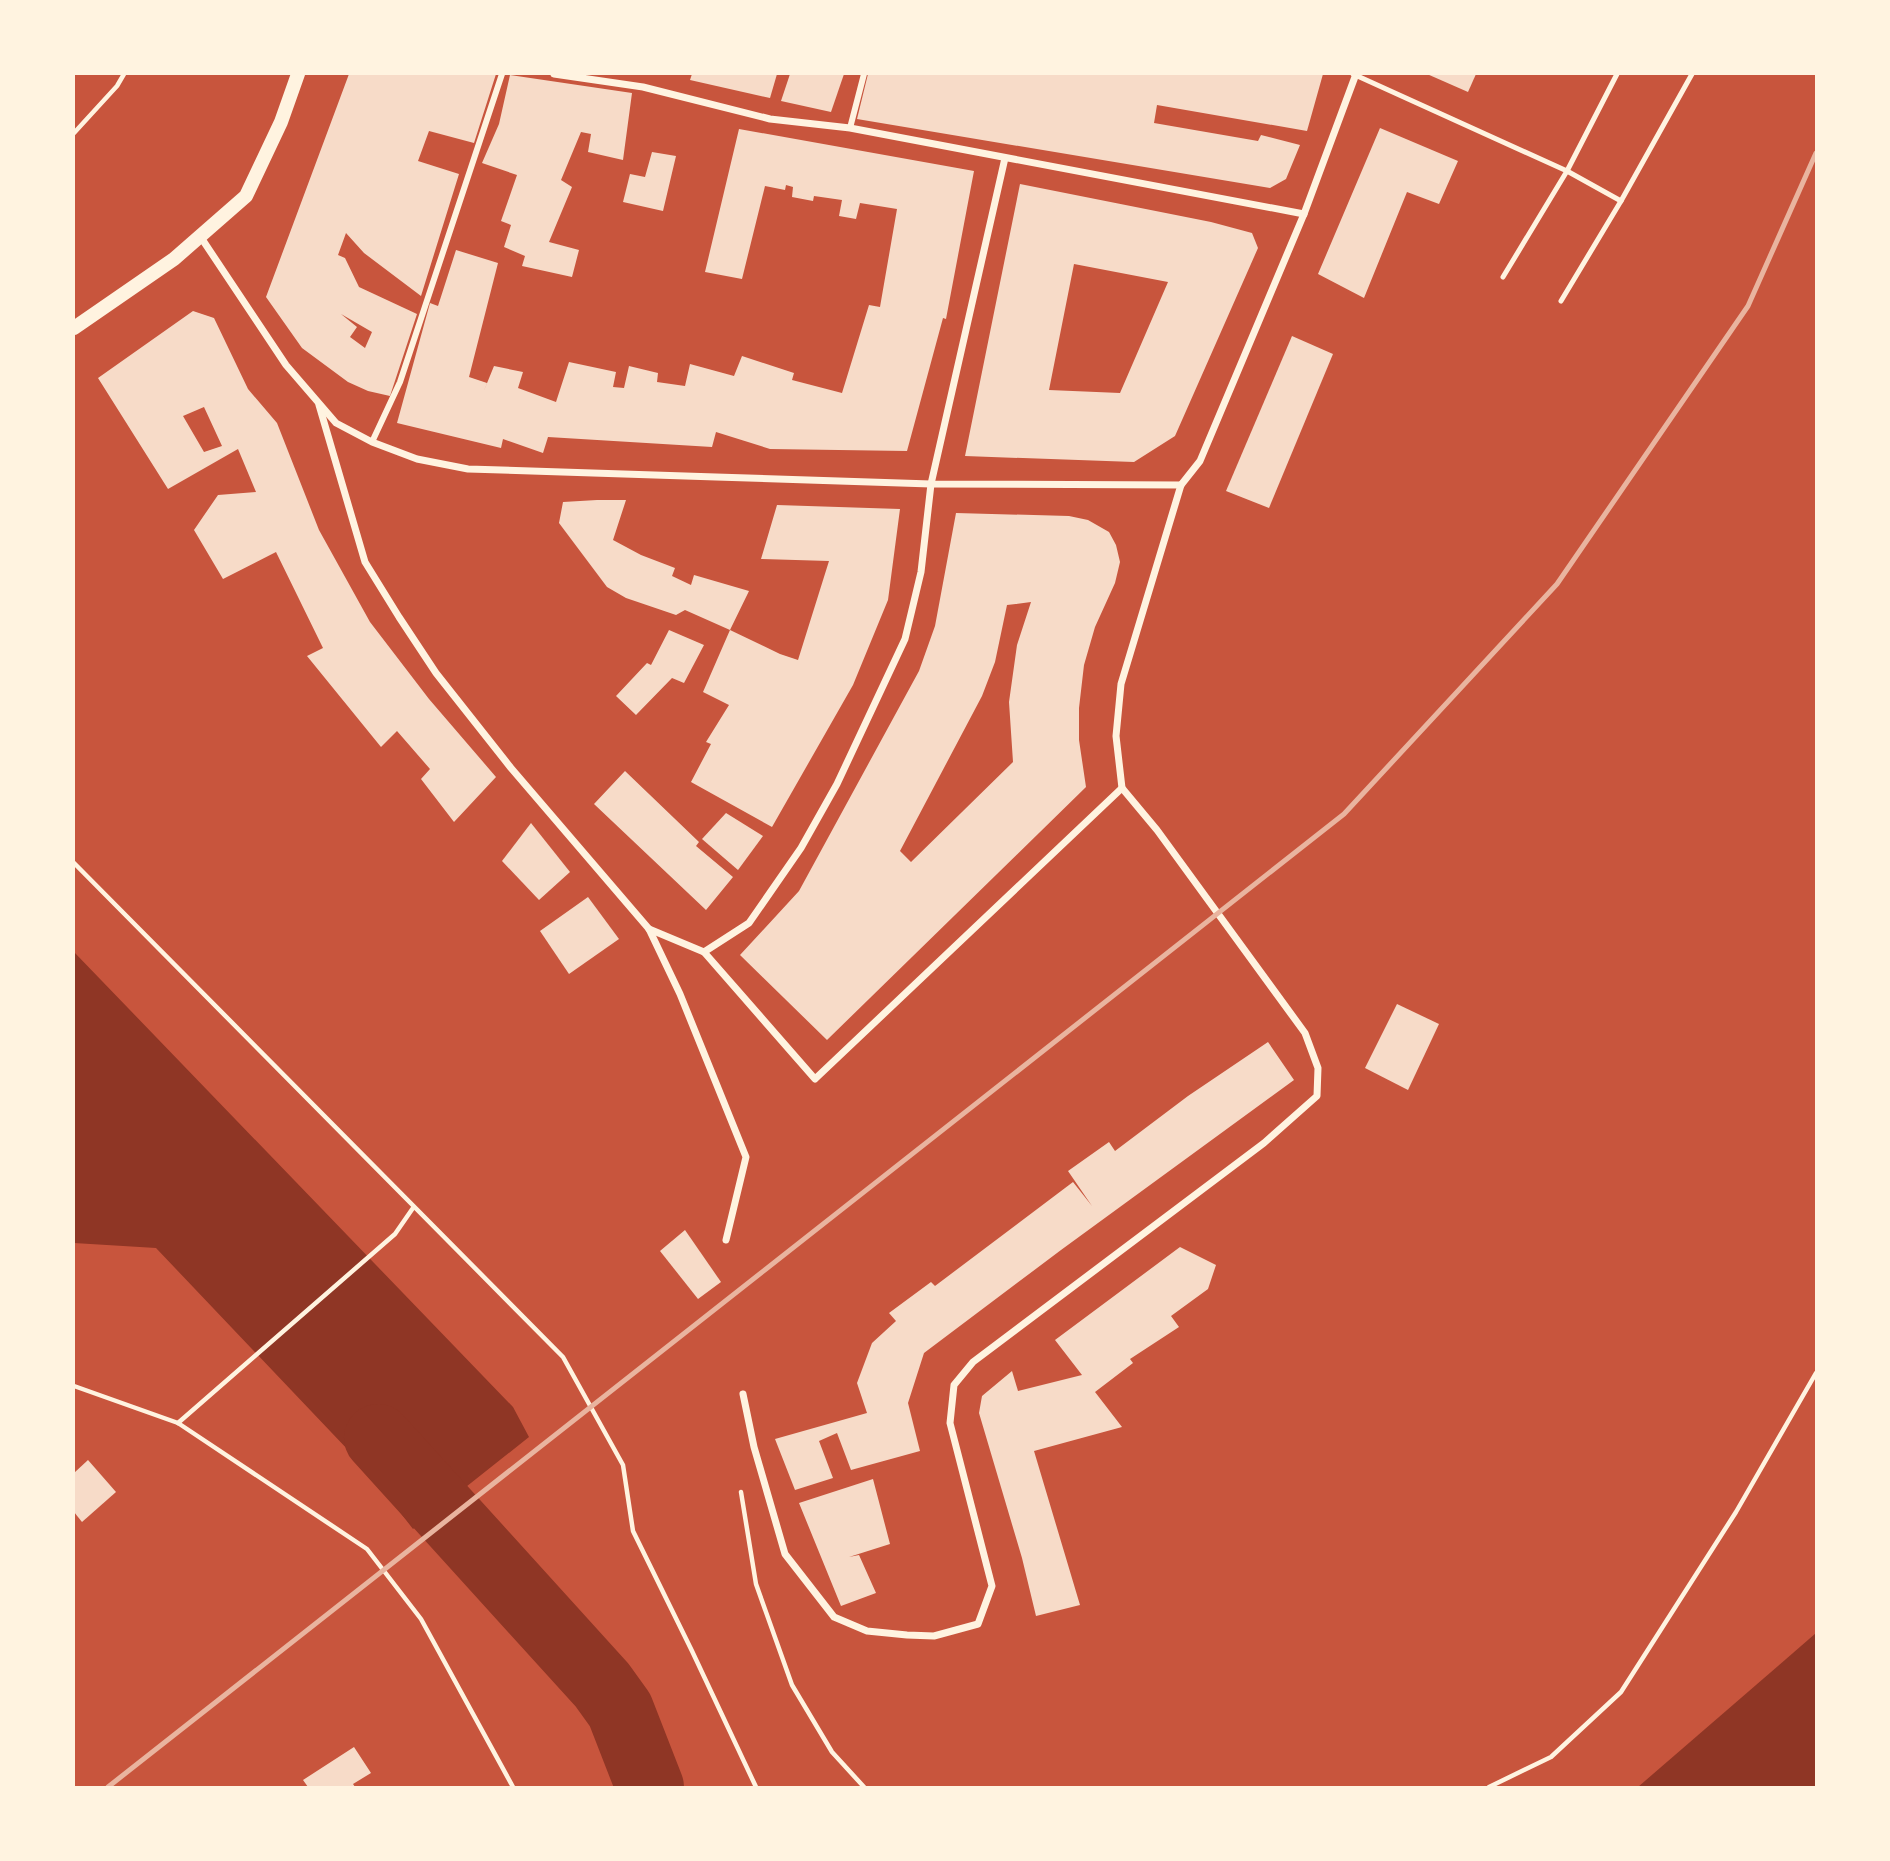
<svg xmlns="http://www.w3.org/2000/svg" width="1890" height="1861" font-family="'Nunito Sans',sans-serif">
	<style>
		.water { fill: #8f3625 }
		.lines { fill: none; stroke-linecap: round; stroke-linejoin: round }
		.river { stroke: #8f3625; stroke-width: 68 }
		.building { fill: #f7dbc8; fill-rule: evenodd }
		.path { stroke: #fff3e0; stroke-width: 4.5 }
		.service { stroke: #fff3e0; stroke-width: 5 }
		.pedestrian { stroke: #fff3e0; stroke-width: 6 }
		.minor { stroke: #fff3e0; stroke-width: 7 }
		.secondary { stroke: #fff3e0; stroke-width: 14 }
		.rail { stroke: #e9b49f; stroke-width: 5 }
	</style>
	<rect width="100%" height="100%" fill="#c8553d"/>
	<g class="water">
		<path d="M74,952L513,1407L529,1437L413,1529L369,1472L156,1248L74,1243Z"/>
		<path d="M1816,1633V1787H1638Z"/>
	</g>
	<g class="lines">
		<path class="river" d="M378,1438L602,1685L620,1710L650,1787"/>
	</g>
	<g class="building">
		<path d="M349,74H496L474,143L429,131L418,161L459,174L421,296L364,253L346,233L338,255L345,258L359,287L417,314L390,396L368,391L348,382L302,348L266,297ZM341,314L372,332L365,348L350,337L357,327Z"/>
		<path d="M692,74H777L770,98L690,80Z"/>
		<path d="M790,74H844L831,112L781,101Z"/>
		<path d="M868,74H1323L1307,131L1157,105L1154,123L1258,141L1261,135L1300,145L1286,179L1270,188L857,119Z"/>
		<path d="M1427,74H1476L1468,92Z"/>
		<path d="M510,75L632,93L623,160L588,152L591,134L581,132L561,180L572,187L549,242L579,250L572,277L522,266L525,256L504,247L511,225L501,221L517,175L482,163L499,124Z"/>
		<path d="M1380,128L1458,161L1439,204L1407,192L1364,298L1318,274Z"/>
		<path d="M739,129L974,171L946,319L943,318L907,451L770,449L716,432L712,447L548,437L543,453L503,439L501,448L397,423L430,303L438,306L456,250L498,263L469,377L487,383L483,393L494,366L523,372L518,388L556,402L569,362L616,372L613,387L624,388L629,366L658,373L657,382L685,386L690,364L734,376L742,356L794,373L792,380L842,393L869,305L880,307L897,209L860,203L856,219L839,216L842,200L814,196L813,201L792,197L793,187L786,185L785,190L765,186L742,279L705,272Z"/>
		<path d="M652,152L676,156L663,211L623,202L630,174L645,177Z"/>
		<path d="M1020,184L1211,222L1252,233L1258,248L1175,436L1134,462L965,456ZM1074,264L1168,282L1120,393L1049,390Z"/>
		<path d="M193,311L214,318L248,389L277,423L319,530L370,622L429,699L496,777L454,822L421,779L430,769L397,731L381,747L307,656L323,648L276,552L223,579L194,530L218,495L256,492L238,449L168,489L98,378ZM204,407L222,446L204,452L183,416Z"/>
		<path d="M1292,336L1333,354L1269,508L1226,491Z"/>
		<path d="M597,500H626L613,540L641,555L675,568L672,576L691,585L694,575L749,591L730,630L685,610L676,615L626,598L607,587L559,523L563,502Z"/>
		<path d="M777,505L900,509L888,600L853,685L772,827L691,782L711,744L706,742L729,705L703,692L730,630L780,654L798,660L829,561L761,559Z"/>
		<path d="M956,513L1069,516L1088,520L1109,532L1116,545L1120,562L1115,583L1095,627L1084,665L1079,708V740L1086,787L827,1040L740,955L799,891L919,671L935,626ZM1031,602L1017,645L1009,702L1013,762L911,862L900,851L982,696L995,662L1007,605Z"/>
		<path d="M669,630L704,645L684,683L672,678L636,715L616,696L647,663L651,665Z"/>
		<path d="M625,771L699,842L696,846L733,877L706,910L594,804Z"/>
		<path d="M726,813L763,836L738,870L702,839Z"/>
		<path d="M531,823L570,872L539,900L502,861Z"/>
		<path d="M588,897L619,939L569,974L540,931Z"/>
		<path d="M1397,1004L1439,1024L1408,1090L1365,1068Z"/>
		<path d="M1268,1042L1294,1080L1061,1250L924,1353L908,1403L920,1451L851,1470L837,1433L819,1441L833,1478L795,1490L775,1439L867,1413L857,1383L872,1343L896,1321L889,1313L931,1282L935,1286L1073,1182L1092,1206L1068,1171L1109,1142L1115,1151L1188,1096Z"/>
		<path d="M685,1230L721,1282L698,1299L660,1251Z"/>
		<path d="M1180,1247L1216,1265L1208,1289L1171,1316L1179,1327L1130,1359L1133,1363L1095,1392L1122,1427L1034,1451L1080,1605L1036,1616L1022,1558L979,1413L982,1396L1012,1371L1018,1391L1082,1375L1055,1340Z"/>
		<path d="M88,1460L116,1492L82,1522L74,1512V1473Z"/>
		<path d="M873,1479L890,1544L849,1557L859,1555L876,1593L841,1606L799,1503Z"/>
		<path d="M354,1747L371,1773L353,1784L355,1787H308L303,1780Z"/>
	</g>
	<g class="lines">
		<g class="path">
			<path d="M74,133L117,86L124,74"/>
			<path d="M74,863L563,1357L623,1465L633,1531L692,1651L756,1787"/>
			<path d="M74,1386L178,1423L367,1549L421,1619L513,1787"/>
			<path d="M178,1423L395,1234L413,1208"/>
			<path d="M741,1492L756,1584L792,1685L832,1752L864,1787"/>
			<path d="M1489,1787L1551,1757L1621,1692L1736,1512L1816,1373"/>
		</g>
		<g class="service">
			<path d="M1353,74L1567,171L1621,201"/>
			<path d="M1503,277L1567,171L1617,74"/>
			<path d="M1561,301L1621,201L1692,74"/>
		</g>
		<g class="pedestrian">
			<path d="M850,128L864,74"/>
			<path d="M372,442L400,382L502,74"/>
		</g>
		<g class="minor">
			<path d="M554,74L643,87L770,119L850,128L1304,214"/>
			<path d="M200,236L286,365L336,423L372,442L417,459L468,469L716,477L931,484L1181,485"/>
			<path d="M319,405L365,562L399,617L436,673L511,768L649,929L680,994L746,1157L726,1240"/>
			<path d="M649,929L704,952L749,923L801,848L837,784L905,639L921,572L931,484L1005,158"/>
			<path d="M704,952L815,1079L1122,788"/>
			<path d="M743,1394L754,1447L785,1554L834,1617L867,1631L907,1635L934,1636L978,1624L992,1586L950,1423L954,1385L973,1362L1264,1143L1317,1096L1318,1068L1305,1033L1157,830L1122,788L1116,736L1121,684L1181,485L1200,461L1304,214L1356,74"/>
		</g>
		<path class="secondary" d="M74,328L174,259L246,196L281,122L298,74"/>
		<path class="rail" d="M108,1787L1344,814L1557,584L1748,306L1816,153"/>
	</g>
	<rect width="1890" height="1861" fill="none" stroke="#fff3e0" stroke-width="150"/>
</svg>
